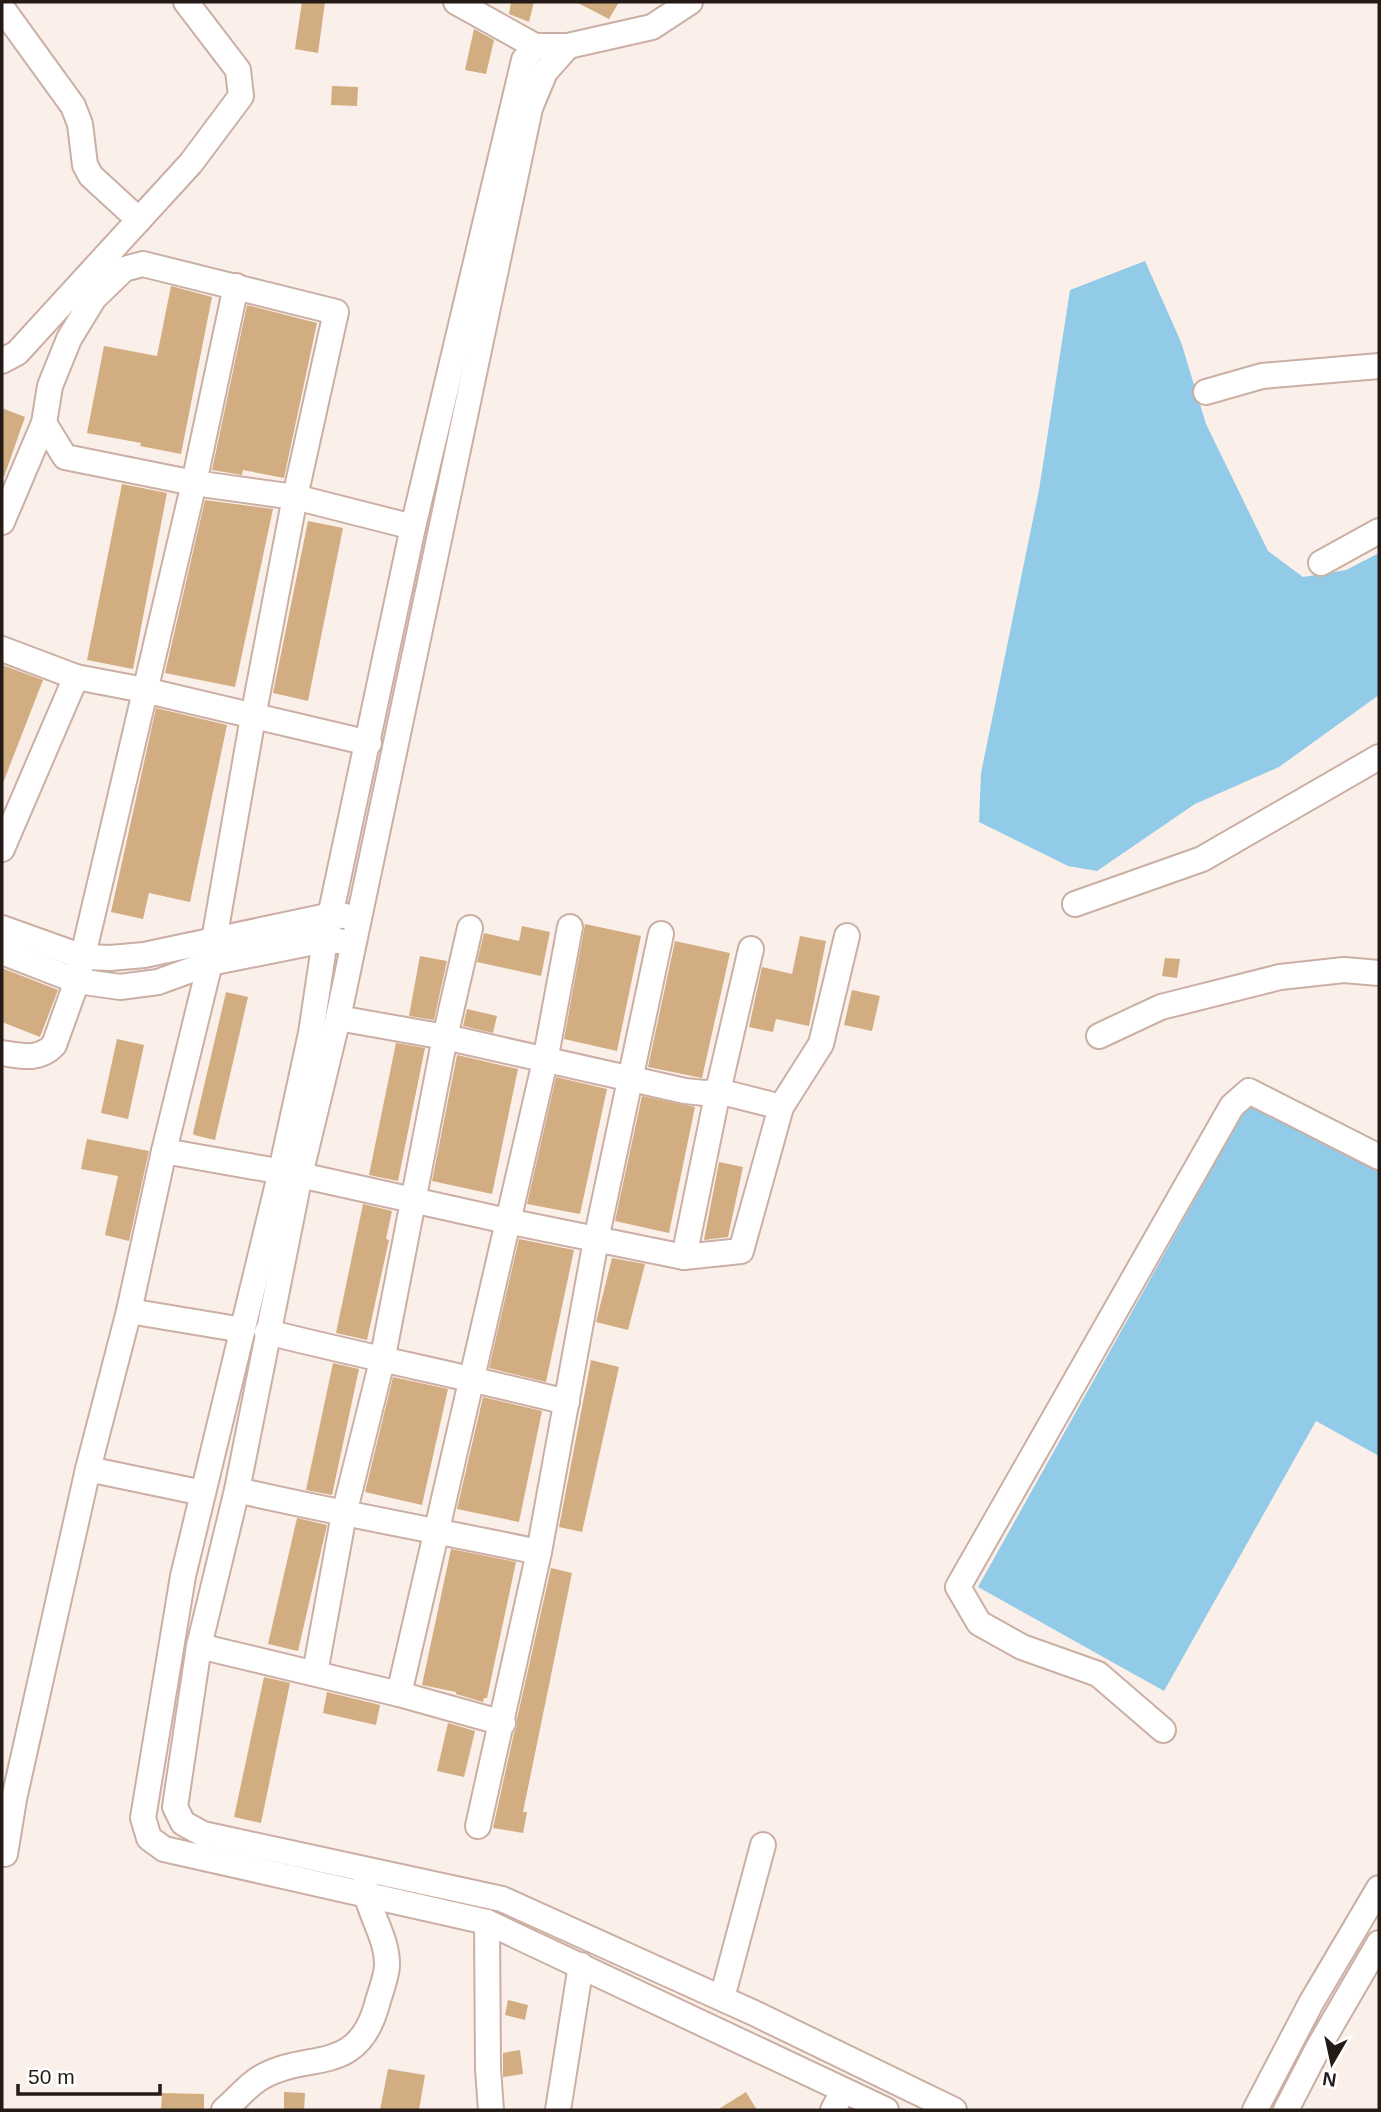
<svg xmlns="http://www.w3.org/2000/svg" width="1381" height="2112" font-family="Helvetica,sans-serif">
	<style>
		.water { fill: #92cbe8 }
		.building { fill: #d2ad82 }
		.lines { fill: none; stroke-linecap: round; stroke-linejoin: round }
		.minor-casing { stroke: #cbafa4; stroke-width: 28 }
		.minor { stroke: #fff; stroke-width: 24 }
	</style>
	<rect width="100%" height="100%" fill="#fbefea"/>
	<g class="water">
		<path d="M1145,261L1181,342L1206,424L1268,551L1303,577L1346,570L1379,553V695L1279,767L1195,804L1097,871L1068,866L979,822L981,773L1039,490L1070,290Z"/>
		<path d="M1251,1099L1379,1171V1456L1316,1421L1164,1691L978,1587Z"/>
	</g>
	<g class="building">
		<path d="M302,2H325L318,53L295,49Z"/>
		<path d="M511,2H534L529,22L509,14Z"/>
		<path d="M576,2H619L609,19Z"/>
		<path d="M474,29L494,40L486,74L465,70Z"/>
		<path d="M332,86L358,87L357,106L331,105Z"/>
		<path d="M171,286L212,297L181,454L140,446L141,443L87,433L104,346L157,356Z"/>
		<path d="M247,305L317,323L284,478L243,470L242,475L212,470Z"/>
		<path d="M2,408L25,417L4,477L2,476Z"/>
		<path d="M122,484L167,493L133,669L87,660Z"/>
		<path d="M205,500L273,509L235,687L165,673Z"/>
		<path d="M308,521L343,528L308,701L273,693Z"/>
		<path d="M2,665L43,680L3,783H2Z"/>
		<path d="M156,708L227,725L190,902L149,893L143,919L111,912Z"/>
		<path d="M585,924L641,936L617,1051L564,1039Z"/>
		<path d="M522,926L550,932L541,976L477,962L484,933L519,941Z"/>
		<path d="M800,936L826,941L809,1026L776,1019L773,1032L749,1027L762,967L792,974Z"/>
		<path d="M675,941L730,953L702,1078L648,1067Z"/>
		<path d="M420,956L447,961L434,1020L409,1016Z"/>
		<path d="M1165,958L1180,959L1177,978L1162,976Z"/>
		<path d="M2,968L58,990L40,1037L2,1022Z"/>
		<path d="M852,990L880,996L872,1031L844,1025Z"/>
		<path d="M226,992L248,997L215,1140L194,1135L193,1133Z"/>
		<path d="M467,1009L497,1016L493,1033L463,1026Z"/>
		<path d="M117,1039L144,1045L128,1119L101,1113Z"/>
		<path d="M396,1043L425,1048L398,1181L369,1175Z"/>
		<path d="M457,1055L518,1069L492,1194L432,1181Z"/>
		<path d="M556,1077L607,1089L580,1214L527,1204Z"/>
		<path d="M642,1096L695,1107L669,1233L615,1221Z"/>
		<path d="M87,1139L149,1151L129,1241L105,1235L118,1176L81,1169Z"/>
		<path d="M719,1162L743,1167L728,1237L704,1240Z"/>
		<path d="M363,1204L392,1211L386,1239L389,1240L367,1340L336,1333Z"/>
		<path d="M519,1239L574,1250L546,1382L489,1368Z"/>
		<path d="M612,1258L645,1264L628,1330L596,1322Z"/>
		<path d="M591,1360L619,1367L582,1532L559,1527Z"/>
		<path d="M333,1363L359,1369L332,1495L306,1490Z"/>
		<path d="M393,1377L448,1389L422,1505L365,1492Z"/>
		<path d="M483,1397L542,1411L519,1522L457,1509Z"/>
		<path d="M297,1518L327,1525L298,1651L268,1644Z"/>
		<path d="M451,1549L516,1562L487,1698H484L483,1702L456,1694V1692L422,1685Z"/>
		<path d="M551,1568L572,1573L523,1812H527L523,1833L493,1828L514,1733L517,1726V1719Z"/>
		<path d="M264,1677L290,1683L261,1823L234,1817Z"/>
		<path d="M327,1692L380,1705L376,1725L323,1713Z"/>
		<path d="M448,1723L475,1731L464,1777L437,1771Z"/>
		<path d="M508,2000L528,2005L525,2020L505,2015Z"/>
		<path d="M520,2050L523,2074L503,2077V2053Z"/>
		<path d="M388,2069L425,2075L419,2110H380Z"/>
		<path d="M284,2092L305,2093L304,2110H284Z"/>
		<path d="M746,2092L757,2110H717Z"/>
		<path d="M162,2093L204,2094V2110H161Z"/>
	</g>
	<g class="lines">
		<g class="minor-casing">
			<g id="minor">
				<path d="M456,2L535,46"/>
				<path d="M690,2L652,27L568,46H535L524,60L413,527L325,940L311,1033L281,1171L183,1576L143,1818L149,1838L164,1849L487,1922L886,2110"/>
				<path d="M2,8L73,106L80,124L85,165L91,176L139,220"/>
				<path d="M568,46L545,72L530,108L338,1018L300,1175L237,1490L199,1646L175,1807L183,1823L203,1834L502,1899L754,2013L954,2110"/>
				<path d="M2,361L17,353L191,163L241,96L238,70L186,2"/>
				<path d="M1206,392L1262,376L1379,366"/>
				<path d="M44,423L65,457L194,483L295,497L413,527"/>
				<path d="M2,522L44,423L50,386L69,339L94,298L124,269L143,264L336,312L295,497L253,717L210,963L164,1151L300,1175L507,1221L684,1257L741,1251L781,1107L821,1044L847,936"/>
				<path d="M1321,563L1379,531"/>
				<path d="M2,649L76,677L144,690L369,743"/>
				<path d="M2,849L76,677"/>
				<path d="M1075,904L1202,859L1379,757"/>
				<path d="M2,928L83,957L110,958L144,955L332,915L345,916"/>
				<path d="M2,952L77,981L120,987L158,982L210,963L325,940L339,941"/>
				<path d="M338,1018L445,1037L685,1091L705,1093L718,1091L781,1107"/>
				<path d="M1099,1036L1161,1007L1280,977L1344,970L1379,973"/>
				<path d="M2,1053C21,1056 39,1061 54,1045L77,981L194,483L236,286"/>
				<path d="M684,1257L718,1091L751,949"/>
				<path d="M129,1311L243,1330"/>
				<path d="M267,1332C367,1357 467,1377 567,1402"/>
				<path d="M88,1469L203,1493"/>
				<path d="M237,1490C337,1513 438,1531 539,1552"/>
				<path d="M199,1646L399,1694L503,1723"/>
				<path d="M315,1673L344,1514L382,1361L445,1037L470,928"/>
				<path d="M399,1694L545,1061L570,927"/>
				<path d="M1163,1730L1098,1674L1022,1647L979,1623L958,1587L1232,1106L1249,1091L1379,1157"/>
				<path d="M478,1826L539,1552L596,1240L661,934"/>
				<path d="M5,1854L14,1799L88,1469L129,1311L164,1151"/>
				<path d="M487,1922L488,2069L491,2110"/>
				<path d="M722,1998L763,1845"/>
				<path d="M224,2110C236,2100 247,2086 260,2078C307,2050 355,2077 376,2008C379,1995 386,1980 387,1966C388,1937 367,1912 365,1884"/>
				<path d="M558,2110L581,1965"/>
				<path d="M833,2110L843,2091"/>
				<path d="M1255,2110L1311,2003L1379,1888"/>
				<path d="M1286,2110L1318,2048L1379,1943"/>
			</g>
		</g>
		<use href="#minor" class="minor"/>
	</g>
	<rect width="1381" height="2112" fill="none" stroke="#241a16" stroke-width="7"/>
	<g transform="translate(1332 2063) rotate(189)" stroke="#ffffff" stroke-width="5" paint-order="stroke">
	<path d="M0-5L12 26L0 18L-12 26Z" fill="#241a16"/>
	<text y="-10" font-size="19" font-weight="bold" text-anchor="middle" fill="#241a16">N</text>
	</g>
	<path d="M18 2084v10h142v-10" fill="none" stroke="#241a16" stroke-width="3.5"/>
	<text x="28" y="2084" font-size="21" fill="#241a16" stroke="#ffffff" stroke-width="5" paint-order="stroke">50 m</text>
</svg>
